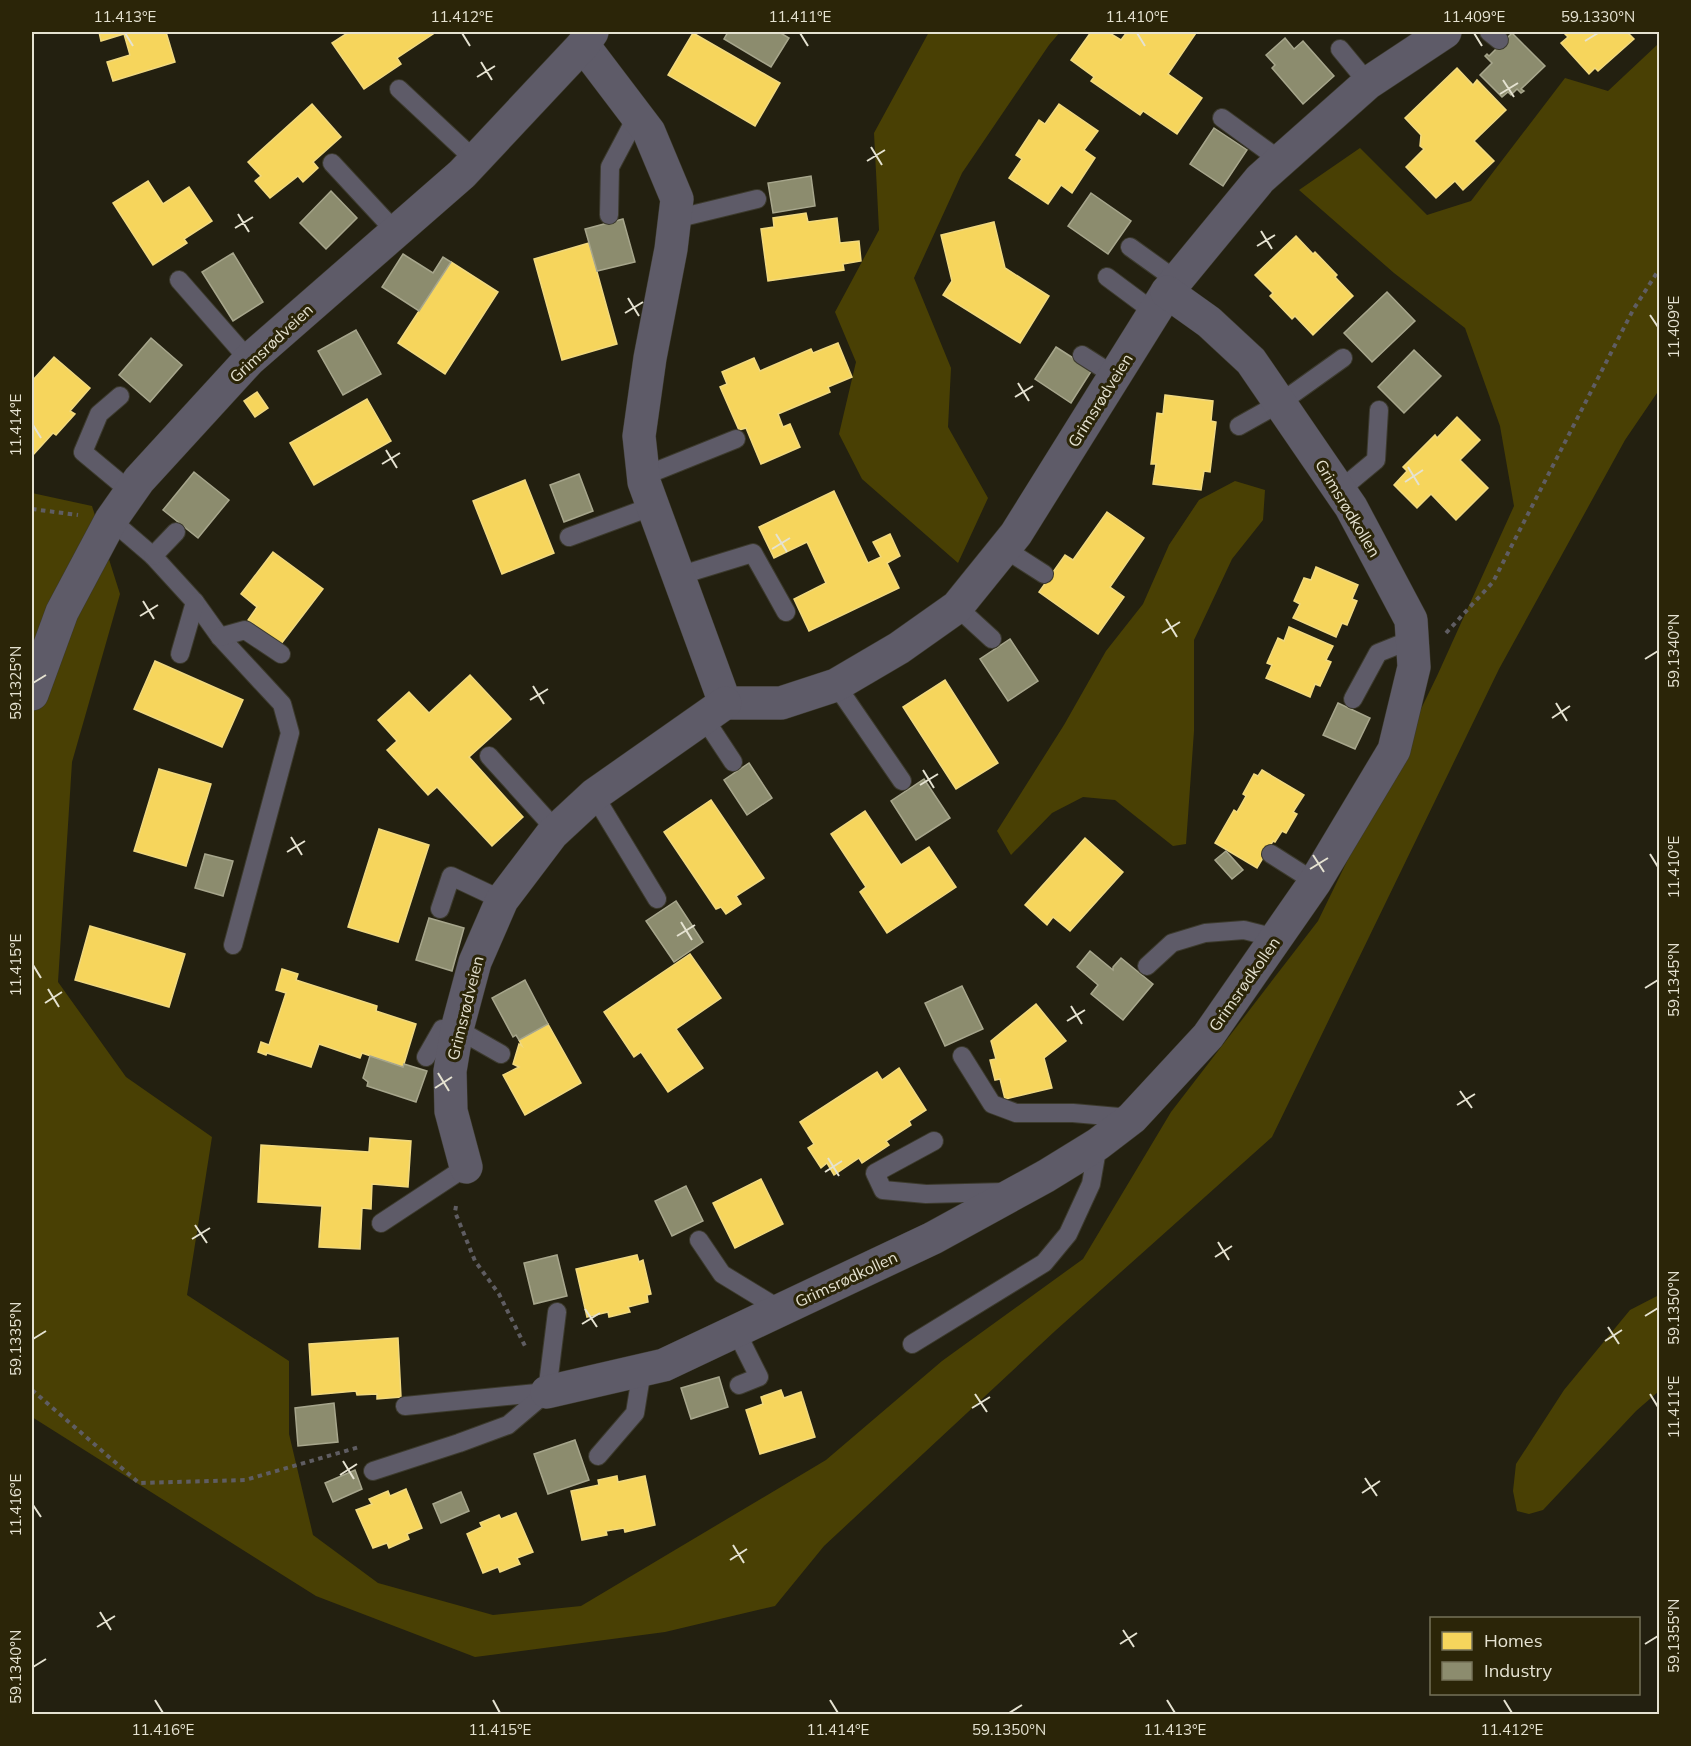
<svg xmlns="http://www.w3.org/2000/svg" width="1691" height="1746" font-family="Mulish,sans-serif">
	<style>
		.green { fill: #494004 }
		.homes { fill: #f6d55c; stroke: #f1d97f; stroke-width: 1.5 }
		.industry { fill: #8c8c6e; stroke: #a7a68c; stroke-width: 1.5 }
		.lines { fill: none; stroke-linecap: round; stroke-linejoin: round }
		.lane-casing { stroke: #3c3a2d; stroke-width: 20 }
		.street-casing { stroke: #3c3a2d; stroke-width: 34 }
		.path { stroke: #5f5d62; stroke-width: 4; stroke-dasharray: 4.5 4.5; stroke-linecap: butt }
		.lane { stroke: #5e5b68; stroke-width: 18 }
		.street { stroke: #5e5b68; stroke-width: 33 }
		.ticks { fill: none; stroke: #e5e2d1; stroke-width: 2 }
		.labels { text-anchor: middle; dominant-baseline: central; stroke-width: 6; stroke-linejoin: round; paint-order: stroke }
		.street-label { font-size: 16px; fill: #e5e2d1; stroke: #2b2508 }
		.neatline { fill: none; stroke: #e5e2d1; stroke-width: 2 }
		.ticks-label { font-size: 15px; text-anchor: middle; fill: #e5e2d1 }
	</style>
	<rect width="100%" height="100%" fill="#232010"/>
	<g class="green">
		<path d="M929,32H1060L1049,45L962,173L914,278L951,368L948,427L988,498L958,563L862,479L839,434L856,362L835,312L879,230L874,133Z"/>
		<path d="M1658,32H1659V390L1625,440L1499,669L1272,1137L1055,1331L824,1546L775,1606L665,1632L475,1657L316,1596L32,1417V493L92,506L120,594L72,762L58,982L126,1077L212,1137L187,1295L289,1361V1434L313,1535L378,1583L493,1615L581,1606L826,1460L942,1361L1083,1259L1171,1112L1318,921L1437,676L1514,506L1500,426L1465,328L1394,273L1299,190L1360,148L1427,215L1471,201L1565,78L1608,91L1657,45Z"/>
		<path d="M1235,481L1265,490L1263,520L1232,559L1194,640V731L1186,844L1173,846L1115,800L1083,797L1052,813L1011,855L997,831L1064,725L1106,651L1143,604L1169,545L1199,500Z"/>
		<path d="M1659,1295V1391L1636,1411L1543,1510L1529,1514L1517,1511L1513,1491L1516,1464L1564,1390L1630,1310Z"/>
	</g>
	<g class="homes">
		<path d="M99,32H166L175,62L113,81L107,62L130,55L124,34L101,41Z"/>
		<path d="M349,32H436L397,58L401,64L364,89L332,43Z"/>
		<path d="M1091,32H1108L1121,40L1127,32H1193L1196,33L1168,74L1202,98L1177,134L1143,111L1140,115L1091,81L1094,77L1071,60Z"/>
		<path d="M1563,32H1627L1634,39L1598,71L1595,68L1589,74L1561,43L1568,37Z"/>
		<path d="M693,33L780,83L755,126L668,75Z"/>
		<path d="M1457,68L1473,85L1477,80L1506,110L1474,141L1494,161L1463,190L1455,181L1436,198L1406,167L1424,149L1420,146L1421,135L1405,118Z"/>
		<path d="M312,104L341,137L313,162L318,168L303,182L298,176L270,198L255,181L261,176L248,162Z"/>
		<path d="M1059,104L1098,131L1084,150L1095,158L1072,193L1061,185L1048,204L1009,178L1022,159L1016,155L1039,120L1045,124Z"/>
		<path d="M148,181L163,204L189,187L212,221L184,239L187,243L153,265L113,203Z"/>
		<path d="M806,213L808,222L837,218L840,243L859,241L861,261L843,264L844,270L768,281L761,229L774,227L773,218Z"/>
		<path d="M994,222L1005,268L1049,296L1020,343L943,295L952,281L941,235Z"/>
		<path d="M1296,236L1313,254L1315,252L1337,275L1335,277L1353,296L1313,335L1295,316L1292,319L1270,296L1273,293L1255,275Z"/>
		<path d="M589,243L617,344L562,360L534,259Z"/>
		<path d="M451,262L498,292L445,374L398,343Z"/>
		<path d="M838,343L852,377L828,387L830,392L778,414L783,427L790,424L800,447L761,464L746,428L739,430L720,387L727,384L722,372L754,358L760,371L811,349L813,353Z"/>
		<path d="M54,357L90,388L70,411L75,414L56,435L53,433L32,456V381Z"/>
		<path d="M257,392L268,408L255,417L244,401Z"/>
		<path d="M1165,395L1213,401L1211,421L1216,422L1210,472L1204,471L1201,490L1153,484L1156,464H1151L1157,413L1163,414Z"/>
		<path d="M367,399L391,441L314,485L290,443Z"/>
		<path d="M1457,417L1480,440L1460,460L1488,488L1456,520L1431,494L1417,508L1394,485L1407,471L1403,467L1435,435L1437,438Z"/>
		<path d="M525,480L554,553L502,574L473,501Z"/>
		<path d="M834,491L868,563L881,557L873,542L890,534L900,556L887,563L899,588L809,631L794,599L826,583L807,542L774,558L759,527Z"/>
		<path d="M1107,512L1144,538L1110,587L1124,597L1098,634L1039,592L1065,555L1073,560Z"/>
		<path d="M273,552L323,589L281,644L248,620L257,607L241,594Z"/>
		<path d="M1316,567L1358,585L1352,599L1357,601L1347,625L1342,623L1336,637L1293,618L1300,604L1294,601L1304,578L1311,580Z"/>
		<path d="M1289,627L1333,646L1326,660L1331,662L1320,686L1315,684L1310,697L1266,678L1272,665L1267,663L1278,638L1284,641Z"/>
		<path d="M155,661L243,700L222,747L134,709Z"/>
		<path d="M470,675L511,719L469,757L523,817L492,846L437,787L428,795L387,750L397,741L378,720L409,692L429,713Z"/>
		<path d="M945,680L998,763L956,789L903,707Z"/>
		<path d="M159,769L211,784L186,866L134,851Z"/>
		<path d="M1262,770L1304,795L1293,812L1297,814L1286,833L1282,831L1275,842L1273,841L1257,868L1215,843L1234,810L1237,812L1246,796L1243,794L1254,774L1258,776Z"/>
		<path d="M711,800L764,878L736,896L741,904L726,914L721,907L716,909L664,832Z"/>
		<path d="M865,811L901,865L929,847L956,887L887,933L860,892L866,887L831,834Z"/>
		<path d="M379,829L429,845L398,942L348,927Z"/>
		<path d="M1085,838L1123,872L1070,931L1053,917L1047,925L1025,905Z"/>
		<path d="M90,926L185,954L169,1007L75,980Z"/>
		<path d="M690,954L721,998L676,1029L703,1068L668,1092L641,1052L634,1057L604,1012Z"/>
		<path d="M282,969L298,974L296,980L377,1006L376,1011L416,1024L403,1067L362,1053L360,1058L319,1044L311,1067L267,1053L266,1055L258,1052L261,1042L269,1045L286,993L276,990Z"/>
		<path d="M1036,1004L1066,1041L1044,1058L1052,1088L1005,1099L1000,1079L995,1080L990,1060L996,1059L991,1041Z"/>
		<path d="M548,1024L581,1083L525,1115L503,1075L519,1067L513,1064L519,1044L522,1046L519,1040Z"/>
		<path d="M899,1068L926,1110L909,1121L911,1125L886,1141L889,1145L862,1163L859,1158L834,1175L827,1163L821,1168L808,1148L814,1144L800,1122L877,1072L882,1080Z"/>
		<path d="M370,1138L411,1141L408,1187L372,1184L371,1209L362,1208L360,1249L319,1247L322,1206L258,1202L261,1145L369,1152Z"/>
		<path d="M761,1179L783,1224L735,1248L713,1203Z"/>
		<path d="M637,1255L639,1262L643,1260L651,1294L647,1295L648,1302L628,1307L630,1312L609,1317L608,1312L587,1317L576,1269Z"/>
		<path d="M398,1338L401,1397L377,1399V1394L357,1395L356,1391L312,1395L309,1344Z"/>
		<path d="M781,1390L784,1398L801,1392L815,1437L760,1454L746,1410L763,1404L761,1397Z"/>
		<path d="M617,1476L618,1482L645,1476L655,1525L625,1532L624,1528L606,1531L607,1535L582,1540L571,1491L599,1485L598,1480Z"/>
		<path d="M406,1489L422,1528L407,1534L409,1539L389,1548L387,1543L373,1548L356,1510L372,1504L369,1499L388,1491L390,1496Z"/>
		<path d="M516,1513L533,1552L517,1558L520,1564L500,1572L498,1567L483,1573L467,1534L482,1527L480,1523L499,1515L501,1519Z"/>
	</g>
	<g class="industry">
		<path d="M728,32H779L789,38L771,67L724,39Z"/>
		<path d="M1512,33L1545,66L1521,89L1524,91L1521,93L1517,89L1511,95L1508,92L1502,97L1480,75L1492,63L1485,56L1487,54L1489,56Z"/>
		<path d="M1285,38L1294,49L1303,41L1334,76L1303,104L1272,68L1275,65L1266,55Z"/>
		<path d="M1214,128L1247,150L1223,186L1190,164Z"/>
		<path d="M811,176L815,206L773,213L768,183Z"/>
		<path d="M331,191L357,218L326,249L300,223Z"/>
		<path d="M1091,193L1131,221L1108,254L1068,226Z"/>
		<path d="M623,219L635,262L597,271L585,229Z"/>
		<path d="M233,253L263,302L233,321L202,272Z"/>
		<path d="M403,254L433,273L443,257L451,262L419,311L382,287Z"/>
		<path d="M1387,292L1415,321L1372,362L1344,333Z"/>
		<path d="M356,330L381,374L343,395L318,351Z"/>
		<path d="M151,338L182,365L150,402L119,375Z"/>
		<path d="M1056,347L1092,370L1071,403L1035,379Z"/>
		<path d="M1414,350L1441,376L1404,413L1378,387Z"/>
		<path d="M194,472L229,500L198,538L163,510Z"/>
		<path d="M579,474L593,511L564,522L550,485Z"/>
		<path d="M1010,639L1038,681L1008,701L980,659Z"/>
		<path d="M1338,703L1370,718L1355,749L1323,735Z"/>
		<path d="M749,763L772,798L747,815L724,780Z"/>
		<path d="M924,779L950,818L916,840L891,801Z"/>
		<path d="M1226,851L1243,870L1232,879L1215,860Z"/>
		<path d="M205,854L233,861L223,896L195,888Z"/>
		<path d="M676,901L703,942L674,962L646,921Z"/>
		<path d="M429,918L464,928L452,971L416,960Z"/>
		<path d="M1090,951L1113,970V967L1121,958L1153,984L1123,1020L1091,994L1098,985L1077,967Z"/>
		<path d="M525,980L548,1024L519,1040L516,1035L513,1037L492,998Z"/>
		<path d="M962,986L983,1029L945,1046L925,1003Z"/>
		<path d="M370,1056L403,1067L404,1064L427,1071L416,1102L367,1086L368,1082L363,1078Z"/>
		<path d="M686,1186L703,1221L672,1236L655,1201Z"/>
		<path d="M557,1255L567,1296L534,1304L524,1263Z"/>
		<path d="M719,1377L728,1407L691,1419L681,1388Z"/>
		<path d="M334,1403L338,1442L298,1446L295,1408Z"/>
		<path d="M575,1440L589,1480L548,1494L534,1454Z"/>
		<path d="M355,1470L362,1489L333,1502L325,1483Z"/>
		<path d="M461,1492L469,1511L441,1523L433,1504Z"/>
	</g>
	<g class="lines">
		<g class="lane-casing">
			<g id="lane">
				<path d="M1489,32L1499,40"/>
				<path d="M1340,49L1368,83"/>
				<path d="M399,89L475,160"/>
				<path d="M1222,118L1281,161"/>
				<path d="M332,163L395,231"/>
				<path d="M609,215L610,167L637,116"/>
				<path d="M675,219L757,199"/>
				<path d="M1130,247L1176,280"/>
				<path d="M1107,277L1154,312"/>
				<path d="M179,280L249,360"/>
				<path d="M1082,355L1115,376"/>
				<path d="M120,396L99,414L83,452L131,492"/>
				<path d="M1239,426L1280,403L1343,358"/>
				<path d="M644,476L736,439"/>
				<path d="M1340,490L1376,460L1379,410"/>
				<path d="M111,520L153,556L195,602L220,637L282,704L290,733L233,945"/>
				<path d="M569,537L653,506"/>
				<path d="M1005,549L1044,574"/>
				<path d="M153,556L176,532"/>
				<path d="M678,576L753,553L786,612"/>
				<path d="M957,607L992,639"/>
				<path d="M220,637L245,630L281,654"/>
				<path d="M180,654L195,602"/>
				<path d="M836,685L902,781"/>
				<path d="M1353,699L1378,653L1413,639"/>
				<path d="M704,718L733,762"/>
				<path d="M489,756L556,830"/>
				<path d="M594,795L657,899"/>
				<path d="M1271,854L1315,882"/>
				<path d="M440,909L451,876L502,900"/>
				<path d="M1147,966L1172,943L1205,933L1244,930L1276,938"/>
				<path d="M962,1056L992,1104L1016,1113H1073L1130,1118"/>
				<path d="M426,1057L442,1029H457L501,1054"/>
				<path d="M934,1141L875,1173L883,1190L926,1194L1005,1192"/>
				<path d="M381,1223L466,1167"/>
				<path d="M699,1240L722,1274L781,1310"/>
				<path d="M736,1331L759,1377L739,1385"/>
				<path d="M912,1344L1044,1263L1068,1234L1091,1184L1098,1144"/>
				<path d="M405,1406L547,1392"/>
				<path d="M598,1456L635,1413L642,1370"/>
				<path d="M373,1471L459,1443L508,1425L547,1392L557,1312"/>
			</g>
		</g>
		<g class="street-casing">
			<g id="street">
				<path d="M583,45L649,132L677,199L671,249L650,358L639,436L644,482L725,703H781L836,685L899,648L957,607L1016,534L1167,292L1260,179L1368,83L1445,32"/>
				<path d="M32,694L62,612L111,520L139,480L249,360L462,174L583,45L592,32"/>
				<path d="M466,1167L451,1111L450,1071L457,1029L475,962L502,900L552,834L594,795L725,703"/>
				<path d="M547,1392L664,1365L933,1238L1046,1176L1098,1144L1132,1118L1208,1036L1315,882L1394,750L1414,667L1411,620L1351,507L1251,361L1209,322L1167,292"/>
			</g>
		</g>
		<g class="path">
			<path d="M32,509L78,515"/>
			<path d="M1446,633L1493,582L1633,310L1660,268"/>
			<path d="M456,1206L455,1212L475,1261L499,1294L526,1348"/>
			<path d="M32,1390L139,1483L245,1480L359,1447"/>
		</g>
		<use href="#lane" class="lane"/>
		<use href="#street" class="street"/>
	</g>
	<path class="ticks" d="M125,33L133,46M462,33L470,46M800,33L808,46M1137,33L1145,46M1474,33L1482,46M1585,41L1598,33M481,62L492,80M477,77L495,66M1503,80L1514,97M1500,94L1518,83M871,147L882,165M867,161L885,150M238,214L249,232M235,228L253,217M1261,231L1272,249M1257,246L1275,235M628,298L639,316M625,313L643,302M1650,315L1658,327M1018,383L1029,401M1015,397L1033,386M33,425L41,438M386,450L397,468M382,464L400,453M1408,467L1419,485M1405,482L1423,470M776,534L787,552M772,549L790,538M143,601L154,619M140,616L158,605M1166,619L1177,637M1162,633L1180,622M1645,659L1658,651M33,683L46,675M533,686L544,704M530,700L548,689M1556,703L1567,721M1552,718L1570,706M923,770L934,788M920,785L938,774M291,837L302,855M287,852L305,841M1650,854L1658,867M1313,855L1324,872M1310,869L1328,858M681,922L692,940M677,936L695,925M33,965L41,978M1645,988L1658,980M48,989L59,1007M45,1003L62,992M1071,1006L1082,1024M1067,1021L1085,1010M438,1073L449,1091M435,1088L452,1077M1460,1091L1472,1108M1457,1105L1475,1094M828,1158L839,1176M825,1172L842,1161M195,1225L207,1243M192,1239L210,1228M1218,1242L1229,1260M1215,1257L1232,1246M585,1309L597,1327M1645,1316L1658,1308M582,1324L600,1313M1608,1327L1619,1344M33,1339L46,1331M1605,1341L1622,1330M975,1394L987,1412M1650,1394L1658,1407M972,1408L990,1397M343,1461L354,1479M340,1475L357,1464M1365,1478L1377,1496M1362,1493L1380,1481M33,1505L41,1517M733,1545L744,1563M730,1560L747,1549M100,1612L111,1630M97,1627L115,1616M1123,1630L1134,1647M1120,1644L1137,1633M1645,1644L1658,1636M33,1667L46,1659M155,1700L163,1713M493,1700L500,1713M830,1700L838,1713M1167,1700L1175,1713M1504,1700L1512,1713M1009,1713L1022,1705"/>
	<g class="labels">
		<g class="street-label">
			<text transform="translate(271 343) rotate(-43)">Grimsrødveien</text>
			<text transform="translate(1100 400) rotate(-58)">Grimsrødveien</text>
			<text transform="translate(1348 508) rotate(59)">Grimsrødkollen</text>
			<text transform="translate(1244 984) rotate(-55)">Grimsrødkollen</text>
			<text transform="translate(465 1008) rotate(-76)">Grimsrødveien</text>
			<text transform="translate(846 1279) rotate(-25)">Grimsrødkollen</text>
		</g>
	</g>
	<rect width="1691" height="1746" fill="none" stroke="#2b2508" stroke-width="66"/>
	<rect x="1430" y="1617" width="210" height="78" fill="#2b2508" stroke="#757158" stroke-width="1.5"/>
	<rect x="1442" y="1632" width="30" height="18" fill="#f6d55c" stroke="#757158" stroke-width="1.5"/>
	<text x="1484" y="1647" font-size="18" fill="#e5e2d1">Homes</text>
	<rect x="1442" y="1662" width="30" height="18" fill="#8c8c6e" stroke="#757158" stroke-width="1.5"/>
	<text x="1484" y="1677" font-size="18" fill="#e5e2d1">Industry</text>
	<rect x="33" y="33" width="1625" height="1680" class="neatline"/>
	<g class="ticks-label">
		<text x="125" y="22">11.413°E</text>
		<text x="462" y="22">11.412°E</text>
		<text x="800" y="22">11.411°E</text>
		<text x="1137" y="22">11.410°E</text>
		<text x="1474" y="22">11.409°E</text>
		<text x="1598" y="22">59.1330°N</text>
		<text transform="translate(1674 327) rotate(-90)" y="5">11.409°E</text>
		<text transform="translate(16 425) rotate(-90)" y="5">11.414°E</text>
		<text transform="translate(1674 651) rotate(-90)" y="5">59.1340°N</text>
		<text transform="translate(16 683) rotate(-90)" y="5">59.1325°N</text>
		<text transform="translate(1674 867) rotate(-90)" y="5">11.410°E</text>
		<text transform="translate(16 965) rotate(-90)" y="5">11.415°E</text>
		<text transform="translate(1674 980) rotate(-90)" y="5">59.1345°N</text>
		<text transform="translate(1674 1308) rotate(-90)" y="5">59.1350°N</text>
		<text transform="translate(16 1339) rotate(-90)" y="5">59.1335°N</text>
		<text transform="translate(1674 1407) rotate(-90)" y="5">11.411°E</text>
		<text transform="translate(16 1505) rotate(-90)" y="5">11.416°E</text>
		<text transform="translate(1674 1636) rotate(-90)" y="5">59.1355°N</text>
		<text transform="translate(16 1667) rotate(-90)" y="5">59.1340°N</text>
		<text x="163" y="1735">11.416°E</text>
		<text x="500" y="1735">11.415°E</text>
		<text x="838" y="1735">11.414°E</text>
		<text x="1009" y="1735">59.1350°N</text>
		<text x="1175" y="1735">11.413°E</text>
		<text x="1512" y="1735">11.412°E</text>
	</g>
</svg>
